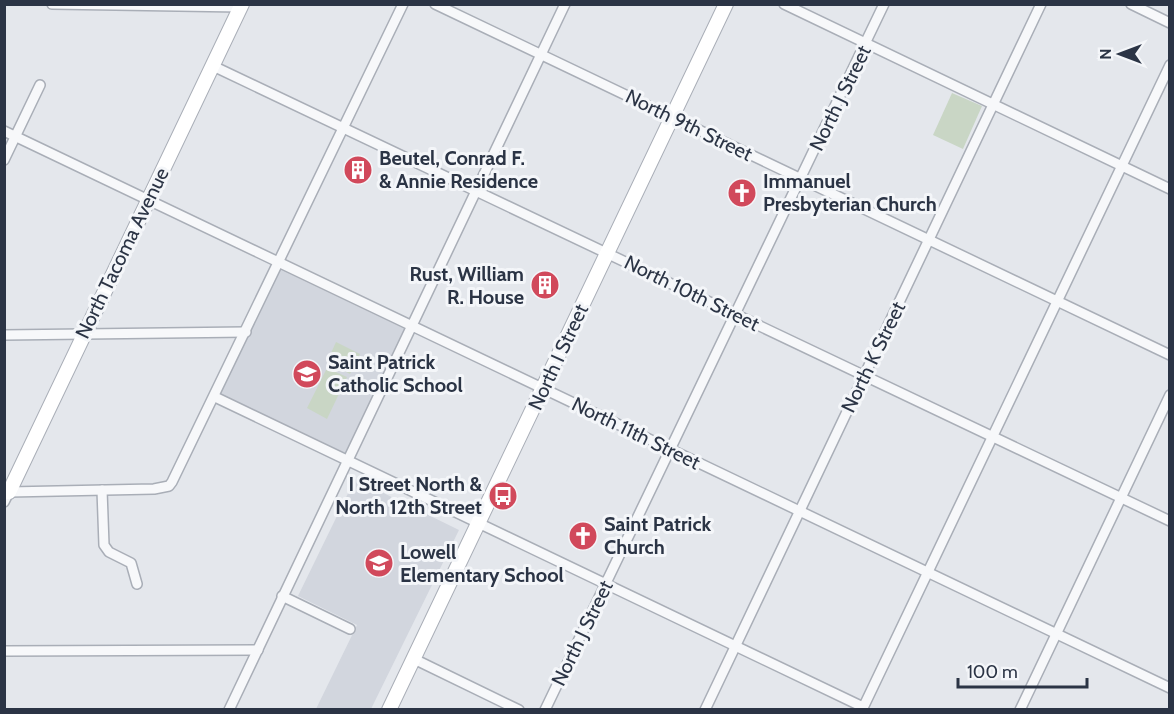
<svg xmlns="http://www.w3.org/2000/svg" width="1174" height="714" font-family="Cabin,sans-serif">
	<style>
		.built { fill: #d2d6de }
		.green { fill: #c9d6c5 }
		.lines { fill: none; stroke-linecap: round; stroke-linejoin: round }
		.street-casing { stroke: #a9aeb7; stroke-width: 12 }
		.secondary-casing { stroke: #a9aeb7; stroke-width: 16 }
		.street { stroke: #f7f8fa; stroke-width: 9 }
		.secondary { stroke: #fff; stroke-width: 14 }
		.labels { text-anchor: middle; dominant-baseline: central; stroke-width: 6; stroke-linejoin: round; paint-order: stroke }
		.street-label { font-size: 20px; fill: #2b3445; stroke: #f4f6f9 }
		.poi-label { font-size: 20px; font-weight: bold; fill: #2b3445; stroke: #f4f6f9; text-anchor: start }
	</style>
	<rect width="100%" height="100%" fill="#e4e7ec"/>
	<g class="built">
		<path d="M279,262L411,325L346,460L215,397Z"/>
		<path d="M355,479L459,530L371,709H316L357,625L298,596Z"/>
	</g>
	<g class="green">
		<path d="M952,93L982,106L963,149L933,135Z"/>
		<path d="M336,342L360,354L350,374L327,362Z"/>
		<path d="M327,368L347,377L327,419L307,408Z"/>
	</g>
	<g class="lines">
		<g class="street-casing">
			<g id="street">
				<path d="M52,4L241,7"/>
				<path d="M435,4L1170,355"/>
				<path d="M784,4L1170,189"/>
				<path d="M1131,4L1170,23"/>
				<path d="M213,66L1170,521"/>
				<path d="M4,131L1170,688"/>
				<path d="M4,160L40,85"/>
				<path d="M4,335L246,332"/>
				<path d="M215,397L863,707"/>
				<path d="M102,490L104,545L109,552L131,563L137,584"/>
				<path d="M4,502L9,492L154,489L169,486L172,482L403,4"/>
				<path d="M282,596L350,629"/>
				<path d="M4,651L258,650"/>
				<path d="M414,659L519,710"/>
				<path d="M229,710L565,4"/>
				<path d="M545,710L884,4"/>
				<path d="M705,710L1041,4"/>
				<path d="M862,710L1170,65"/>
				<path d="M1020,710L1170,395"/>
			</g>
		</g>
		<g class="secondary-casing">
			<g id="secondary">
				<path d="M4,492H9L242,4"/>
				<path d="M389,710L726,4"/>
			</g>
		</g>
		<use href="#street" class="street"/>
		<use href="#secondary" class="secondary"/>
	</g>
	<defs>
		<g id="building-disc" transform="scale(1.5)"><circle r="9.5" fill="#d1495b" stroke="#f4f6f9"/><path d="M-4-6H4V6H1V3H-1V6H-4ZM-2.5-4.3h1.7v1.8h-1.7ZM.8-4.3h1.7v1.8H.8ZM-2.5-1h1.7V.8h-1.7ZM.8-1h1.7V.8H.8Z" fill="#fff"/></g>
		<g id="church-disc" transform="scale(1.5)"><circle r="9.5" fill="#d1495b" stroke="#f4f6f9"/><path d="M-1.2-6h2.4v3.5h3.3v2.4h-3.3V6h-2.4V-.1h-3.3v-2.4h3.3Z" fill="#fff"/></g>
		<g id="school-disc" transform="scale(1.5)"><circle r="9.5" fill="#d1495b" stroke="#f4f6f9"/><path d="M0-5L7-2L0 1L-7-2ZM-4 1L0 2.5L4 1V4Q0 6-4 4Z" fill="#fff"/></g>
		<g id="bus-disc" transform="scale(1.5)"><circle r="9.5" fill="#d1495b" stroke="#f4f6f9"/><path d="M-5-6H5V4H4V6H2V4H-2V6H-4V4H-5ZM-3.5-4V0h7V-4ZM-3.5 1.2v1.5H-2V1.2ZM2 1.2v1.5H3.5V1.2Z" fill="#fff"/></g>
	</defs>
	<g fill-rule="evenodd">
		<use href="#building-disc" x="358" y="170"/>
		<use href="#church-disc" x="742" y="193"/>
		<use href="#building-disc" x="545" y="285"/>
		<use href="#school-disc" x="307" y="374"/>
		<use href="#bus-disc" x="503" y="496"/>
		<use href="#church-disc" x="583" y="536"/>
		<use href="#school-disc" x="379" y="563"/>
	</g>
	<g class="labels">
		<g class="street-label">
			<text transform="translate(840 98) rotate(-64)">North J Street</text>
			<text transform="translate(689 125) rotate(26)">North 9th Street</text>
			<text transform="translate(122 253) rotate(-64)">North Tacoma Avenue</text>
			<text transform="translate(692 293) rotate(26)">North 10th Street</text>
			<text transform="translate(558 357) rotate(-65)">North I Street</text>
			<text transform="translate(873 357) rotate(-64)">North K Street</text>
			<text transform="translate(636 433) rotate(26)">North 11th Street</text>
			<text transform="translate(582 633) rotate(-64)">North J Street</text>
		</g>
		<g class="poi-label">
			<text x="379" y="158">Beutel, Conrad F.<tspan x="379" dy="23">&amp; Annie Residence</tspan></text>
			<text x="763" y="181">Immanuel<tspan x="763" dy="23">Presbyterian Church</tspan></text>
			<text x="524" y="274" text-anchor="end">Rust, William<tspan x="524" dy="23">R. House</tspan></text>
			<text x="328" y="362">Saint Patrick<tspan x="328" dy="23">Catholic School</tspan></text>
			<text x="482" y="484" text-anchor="end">I Street North &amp;<tspan x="482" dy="23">North 12th Street</tspan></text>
			<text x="604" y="524">Saint Patrick<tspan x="604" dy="23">Church</tspan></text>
			<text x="400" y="552">Lowell<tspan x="400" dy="23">Elementary School</tspan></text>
		</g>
	</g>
	<rect width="1174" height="714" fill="none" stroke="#2b3445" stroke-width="12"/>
	<g transform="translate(1120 54) rotate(270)" stroke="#f4f6f9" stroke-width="4.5" paint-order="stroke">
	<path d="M0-4.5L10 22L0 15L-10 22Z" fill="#2b3445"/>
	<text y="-9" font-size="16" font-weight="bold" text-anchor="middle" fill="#2b3445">N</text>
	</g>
	<path d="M958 678v9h129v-9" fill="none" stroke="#2b3445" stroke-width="3"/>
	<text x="967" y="678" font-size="18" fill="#2b3445" stroke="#f4f6f9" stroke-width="4.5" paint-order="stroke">100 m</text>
</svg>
